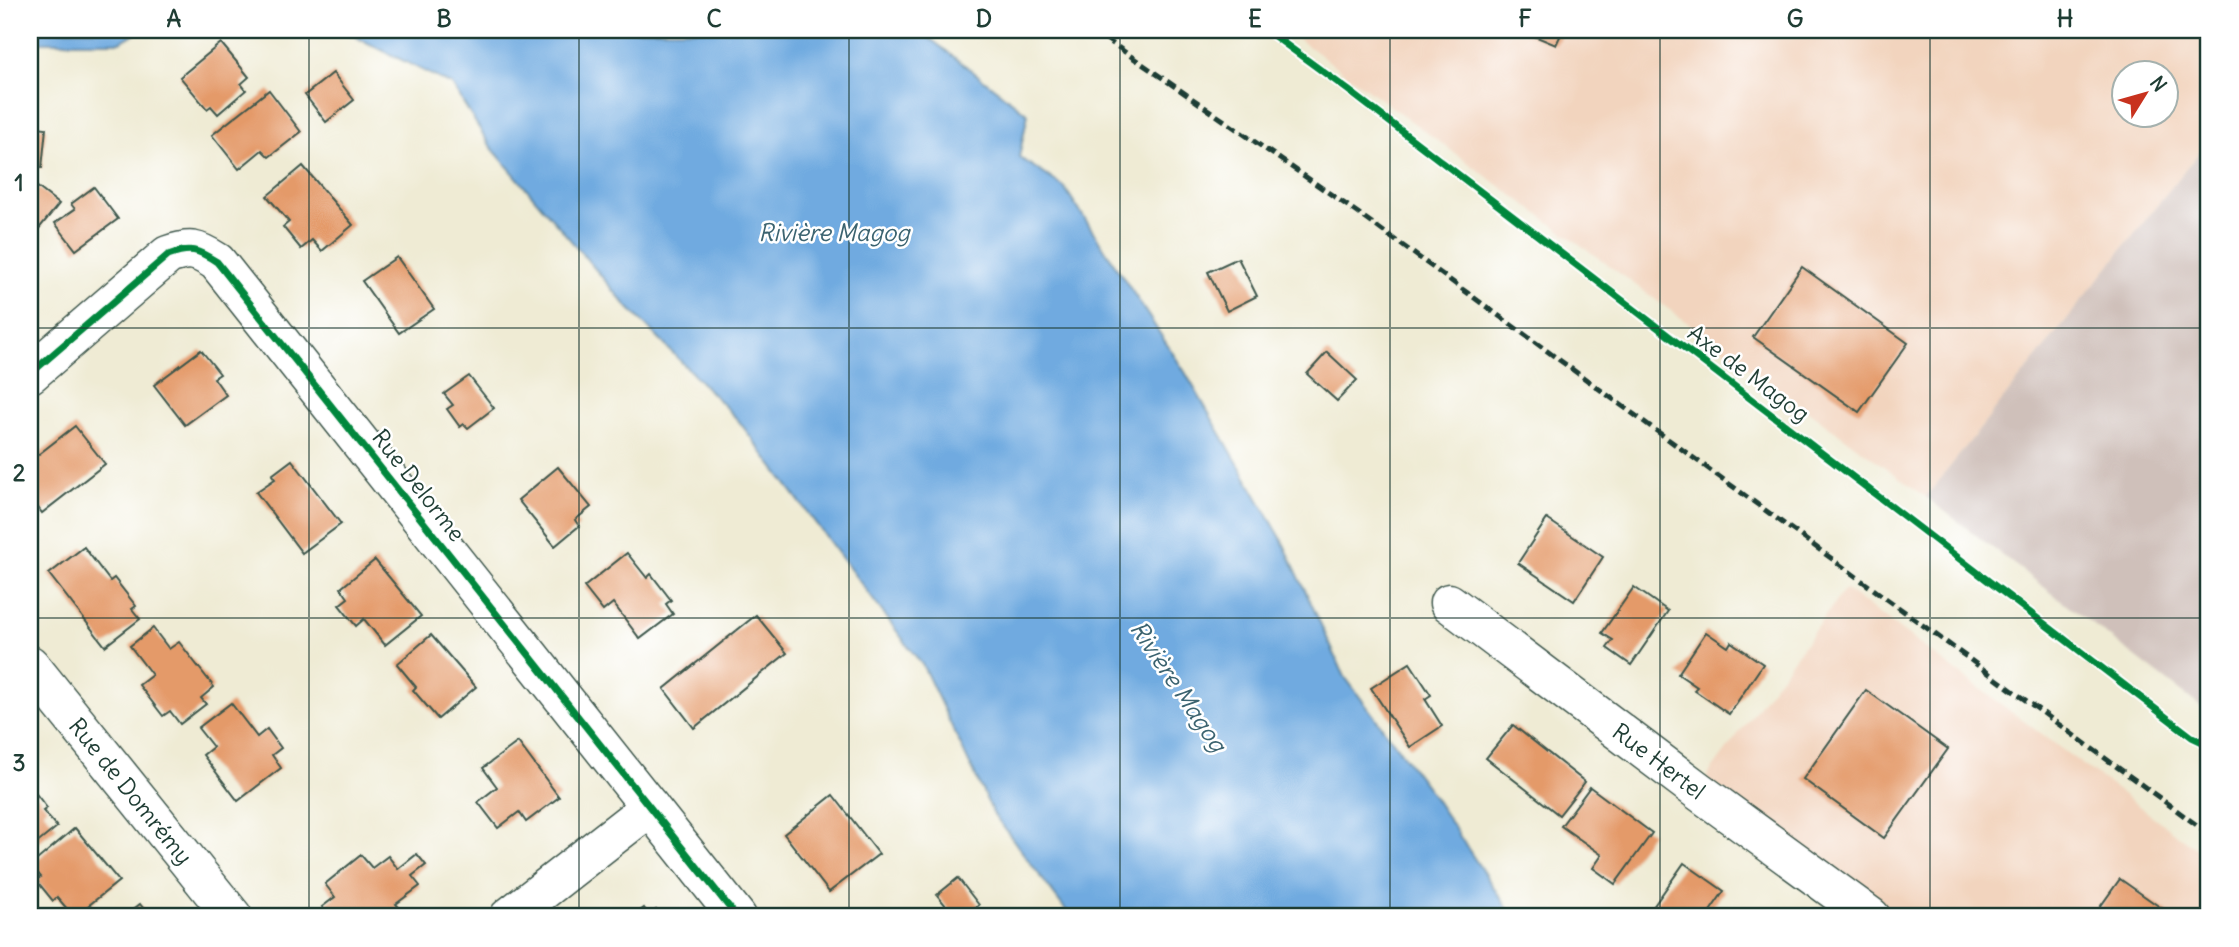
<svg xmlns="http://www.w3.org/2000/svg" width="2239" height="947" font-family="Delius,sans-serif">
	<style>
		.built { fill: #f2d4be; fill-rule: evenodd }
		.industrial { fill: #cfc0ba }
		.water { fill: #6faae0; stroke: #47748a; stroke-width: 2 }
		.building { fill: #e49a69 }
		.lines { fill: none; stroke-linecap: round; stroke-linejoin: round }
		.street-casing { stroke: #3e574c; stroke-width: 41 }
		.street { stroke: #fff; stroke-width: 38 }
		.rail { stroke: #1f3d34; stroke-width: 5; stroke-dasharray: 10 5; stroke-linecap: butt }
		.cycleway-casing { stroke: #fff; stroke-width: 11 }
		.cycleway { stroke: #00873e; stroke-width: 7 }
		.grid { fill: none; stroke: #1f3d34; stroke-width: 2; stroke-opacity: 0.55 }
		.labels { text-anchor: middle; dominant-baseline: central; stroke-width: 5; stroke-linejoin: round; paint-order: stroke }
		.street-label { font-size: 23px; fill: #1f3d34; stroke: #fff }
		.water-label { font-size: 24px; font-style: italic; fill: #3b6370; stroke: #fff }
		.neatline { fill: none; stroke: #1f3d34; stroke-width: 2.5 }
		.grid-label { font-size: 23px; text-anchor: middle; font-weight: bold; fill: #1f3d34 }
	</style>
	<rect width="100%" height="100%" fill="#fff"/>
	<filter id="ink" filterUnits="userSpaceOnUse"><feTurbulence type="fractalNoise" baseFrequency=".0143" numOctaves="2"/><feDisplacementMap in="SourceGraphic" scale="14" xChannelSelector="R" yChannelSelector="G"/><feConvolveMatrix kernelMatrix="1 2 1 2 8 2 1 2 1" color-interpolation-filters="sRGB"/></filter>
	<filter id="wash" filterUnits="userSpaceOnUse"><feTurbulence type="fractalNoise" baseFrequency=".00686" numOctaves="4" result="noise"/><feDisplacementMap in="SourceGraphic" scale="28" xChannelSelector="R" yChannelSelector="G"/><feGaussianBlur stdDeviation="1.57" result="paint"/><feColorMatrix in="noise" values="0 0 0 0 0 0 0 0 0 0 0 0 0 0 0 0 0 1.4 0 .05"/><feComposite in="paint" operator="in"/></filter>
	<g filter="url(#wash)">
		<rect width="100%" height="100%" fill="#efebd4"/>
		<g class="built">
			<path d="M1286,30H2209V140L1926,497ZM2124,74H2166V116H2124Z"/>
			<path d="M1845,589L2209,858V917H1871L1697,790Z"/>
		</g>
		<path class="industrial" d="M2209,140V713L1926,497Z"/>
		<g class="water">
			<path d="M30,30H141L120,42H30Z"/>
			<path d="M328,30H919L1028,114L1019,157L1064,187L1185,372L1281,538L1345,677L1429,790L1513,917H1071L993,813L923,666L738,420L626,305L491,147L452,85L352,35Z"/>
		</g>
		<g id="blocks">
			<g class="building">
				<path d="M1520,30H1563L1556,45Z"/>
				<path d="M221,43L249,77L241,84L246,90L218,114L211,106L207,109L180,77Z"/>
				<path d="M333,73L354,100L326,122L305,95Z"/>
				<path d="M269,90L301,132L269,157L262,150L239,169L212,135Z"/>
				<path d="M30,126L46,128L42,168L30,167Z"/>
				<path d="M303,166L353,225L322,251L312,240L301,249L283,227L289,222L267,196Z"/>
				<path d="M36,186L59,204L37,231L30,225V194Z"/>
				<path d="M94,187L118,219L76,250L55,223L75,209L71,204Z"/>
				<path d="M397,257L434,309L399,333L362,281Z"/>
				<path d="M1238,258L1257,296L1227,311L1208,272Z"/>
				<path d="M1802,267L1908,343L1859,412L1753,337Z"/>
				<path d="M201,350L220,374L214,378L226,395L185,425L154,385Z"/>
				<path d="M1327,352L1357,380L1337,401L1307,374Z"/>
				<path d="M469,376L494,408L468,428L464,424L460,427L447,409L453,405L444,394Z"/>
				<path d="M75,426L105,464L42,513L30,497V461Z"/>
				<path d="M292,460L341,524L302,553L256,492L275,479L272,475Z"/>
				<path d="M558,467L591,507L575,520L579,526L555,546L518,500Z"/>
				<path d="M1547,519L1603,557L1574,601L1518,563Z"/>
				<path d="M84,547L110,581L114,578L136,606L132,609L140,619L105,646L49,574Z"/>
				<path d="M627,553L647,578L651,574L671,600L666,604L673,614L640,639L613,603L603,611L584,587Z"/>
				<path d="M375,560L421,616L385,645L364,619L356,626L339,605L348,598L341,588Z"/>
				<path d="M1634,587L1668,611L1631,665L1607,648L1613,640L1602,633Z"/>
				<path d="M756,615L787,653L694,728L664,689Z"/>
				<path d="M153,628L169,649L179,642L214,687L201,698L206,704L180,724L170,711L163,716L139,685L152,675L130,646Z"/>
				<path d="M1706,632L1728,647L1731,642L1763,664L1729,714L1694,690L1697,687L1678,674Z"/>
				<path d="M431,635L476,687L438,719L413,690L416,687L397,664Z"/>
				<path d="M1410,663L1431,695L1425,699L1442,726L1410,747L1371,688Z"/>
				<path d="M1866,690L1948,749L1884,838L1803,779Z"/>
				<path d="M231,703L257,737L267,729L281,748L272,755L281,768L238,801L203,755L213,747L198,728Z"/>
				<path d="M1513,725L1585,782L1559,815L1486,758Z"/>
				<path d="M518,742L559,797L526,822L519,812L498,828L478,802L497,787L483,768Z"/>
				<path d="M30,786L47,808L43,811L57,827L30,849Z"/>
				<path d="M1590,787L1652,833L1615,884L1593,868L1602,855L1561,826Z"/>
				<path d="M833,795L879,854L829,892L784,834Z"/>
				<path d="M75,828L119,881L74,917L57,897L53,901L36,880L41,877L31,865Z"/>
				<path d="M417,854L426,865L412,876L420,886L396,904L407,917H330L322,907L335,897L325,884L361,855L372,868L388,856L398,869Z"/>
				<path d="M1684,863L1724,891L1706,917H1646Z"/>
				<path d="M958,878L979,905L964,917H955L937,895Z"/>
				<path d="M2120,879L2174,917H2093Z"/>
				<path d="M140,904L150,917H124Z"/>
				<path d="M644,908L649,915L656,910L661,917H632Z"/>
				<path d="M1762,908L1775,917H1755Z"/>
			</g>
		</g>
	</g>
	<g filter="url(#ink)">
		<use href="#blocks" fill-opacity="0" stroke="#3e574c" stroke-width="2"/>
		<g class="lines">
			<g class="street-casing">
				<g id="street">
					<path d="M30,374L168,255C191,247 197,249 217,262L737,917"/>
					<path d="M1449,603L1697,790L1871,917"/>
					<path d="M30,665L233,917"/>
					<path d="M509,917L650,807"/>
				</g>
			</g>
			<use href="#street" class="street"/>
			<path class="rail" d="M1093,30L1358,213L2209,834"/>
			<g class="cycleway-casing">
				<g id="cycleway">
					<path d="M1266,30L1348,90L2192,737L2209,745"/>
					<path d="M30,374L168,255C191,247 197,249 217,262L737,917"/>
				</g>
			</g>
			<use href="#cycleway" class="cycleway"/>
		</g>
	</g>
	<path class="grid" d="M309,30V917M579,30V917M849,30V917M1120,30V917M1390,30V917M1660,30V917M1930,30V917M30,328H2209M30,618H2209"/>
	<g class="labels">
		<g class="street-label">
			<text transform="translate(1749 373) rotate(37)">Axe de Magog</text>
			<text transform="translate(419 485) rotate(52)">Rue Delorme</text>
			<text transform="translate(1659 761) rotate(37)">Rue Hertel</text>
			<text transform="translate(131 791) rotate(51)">Rue de Domrémy</text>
		</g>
		<g class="water-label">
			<text x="834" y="232">Rivière Magog</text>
			<text transform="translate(1179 686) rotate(56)">Rivière Magog</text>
		</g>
	</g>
	<rect width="2239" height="947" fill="none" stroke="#fff" stroke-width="77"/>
	<g transform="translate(2145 94) rotate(53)"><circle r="33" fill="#ffffff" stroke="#a5b1ae" stroke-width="2"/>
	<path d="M0-5L12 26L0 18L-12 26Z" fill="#c8321e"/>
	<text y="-10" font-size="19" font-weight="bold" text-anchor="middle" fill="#1f3d34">N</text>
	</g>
	<rect x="38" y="38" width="2162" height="870" class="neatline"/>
	<g class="grid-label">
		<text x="174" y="27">A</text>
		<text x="444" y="27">B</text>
		<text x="714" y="27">C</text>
		<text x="984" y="27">D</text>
		<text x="1255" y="27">E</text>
		<text x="1525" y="27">F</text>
		<text x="1795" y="27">G</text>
		<text x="2065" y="27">H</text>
		<text x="19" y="191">1</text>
		<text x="19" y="481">2</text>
		<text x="19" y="771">3</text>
	</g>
</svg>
